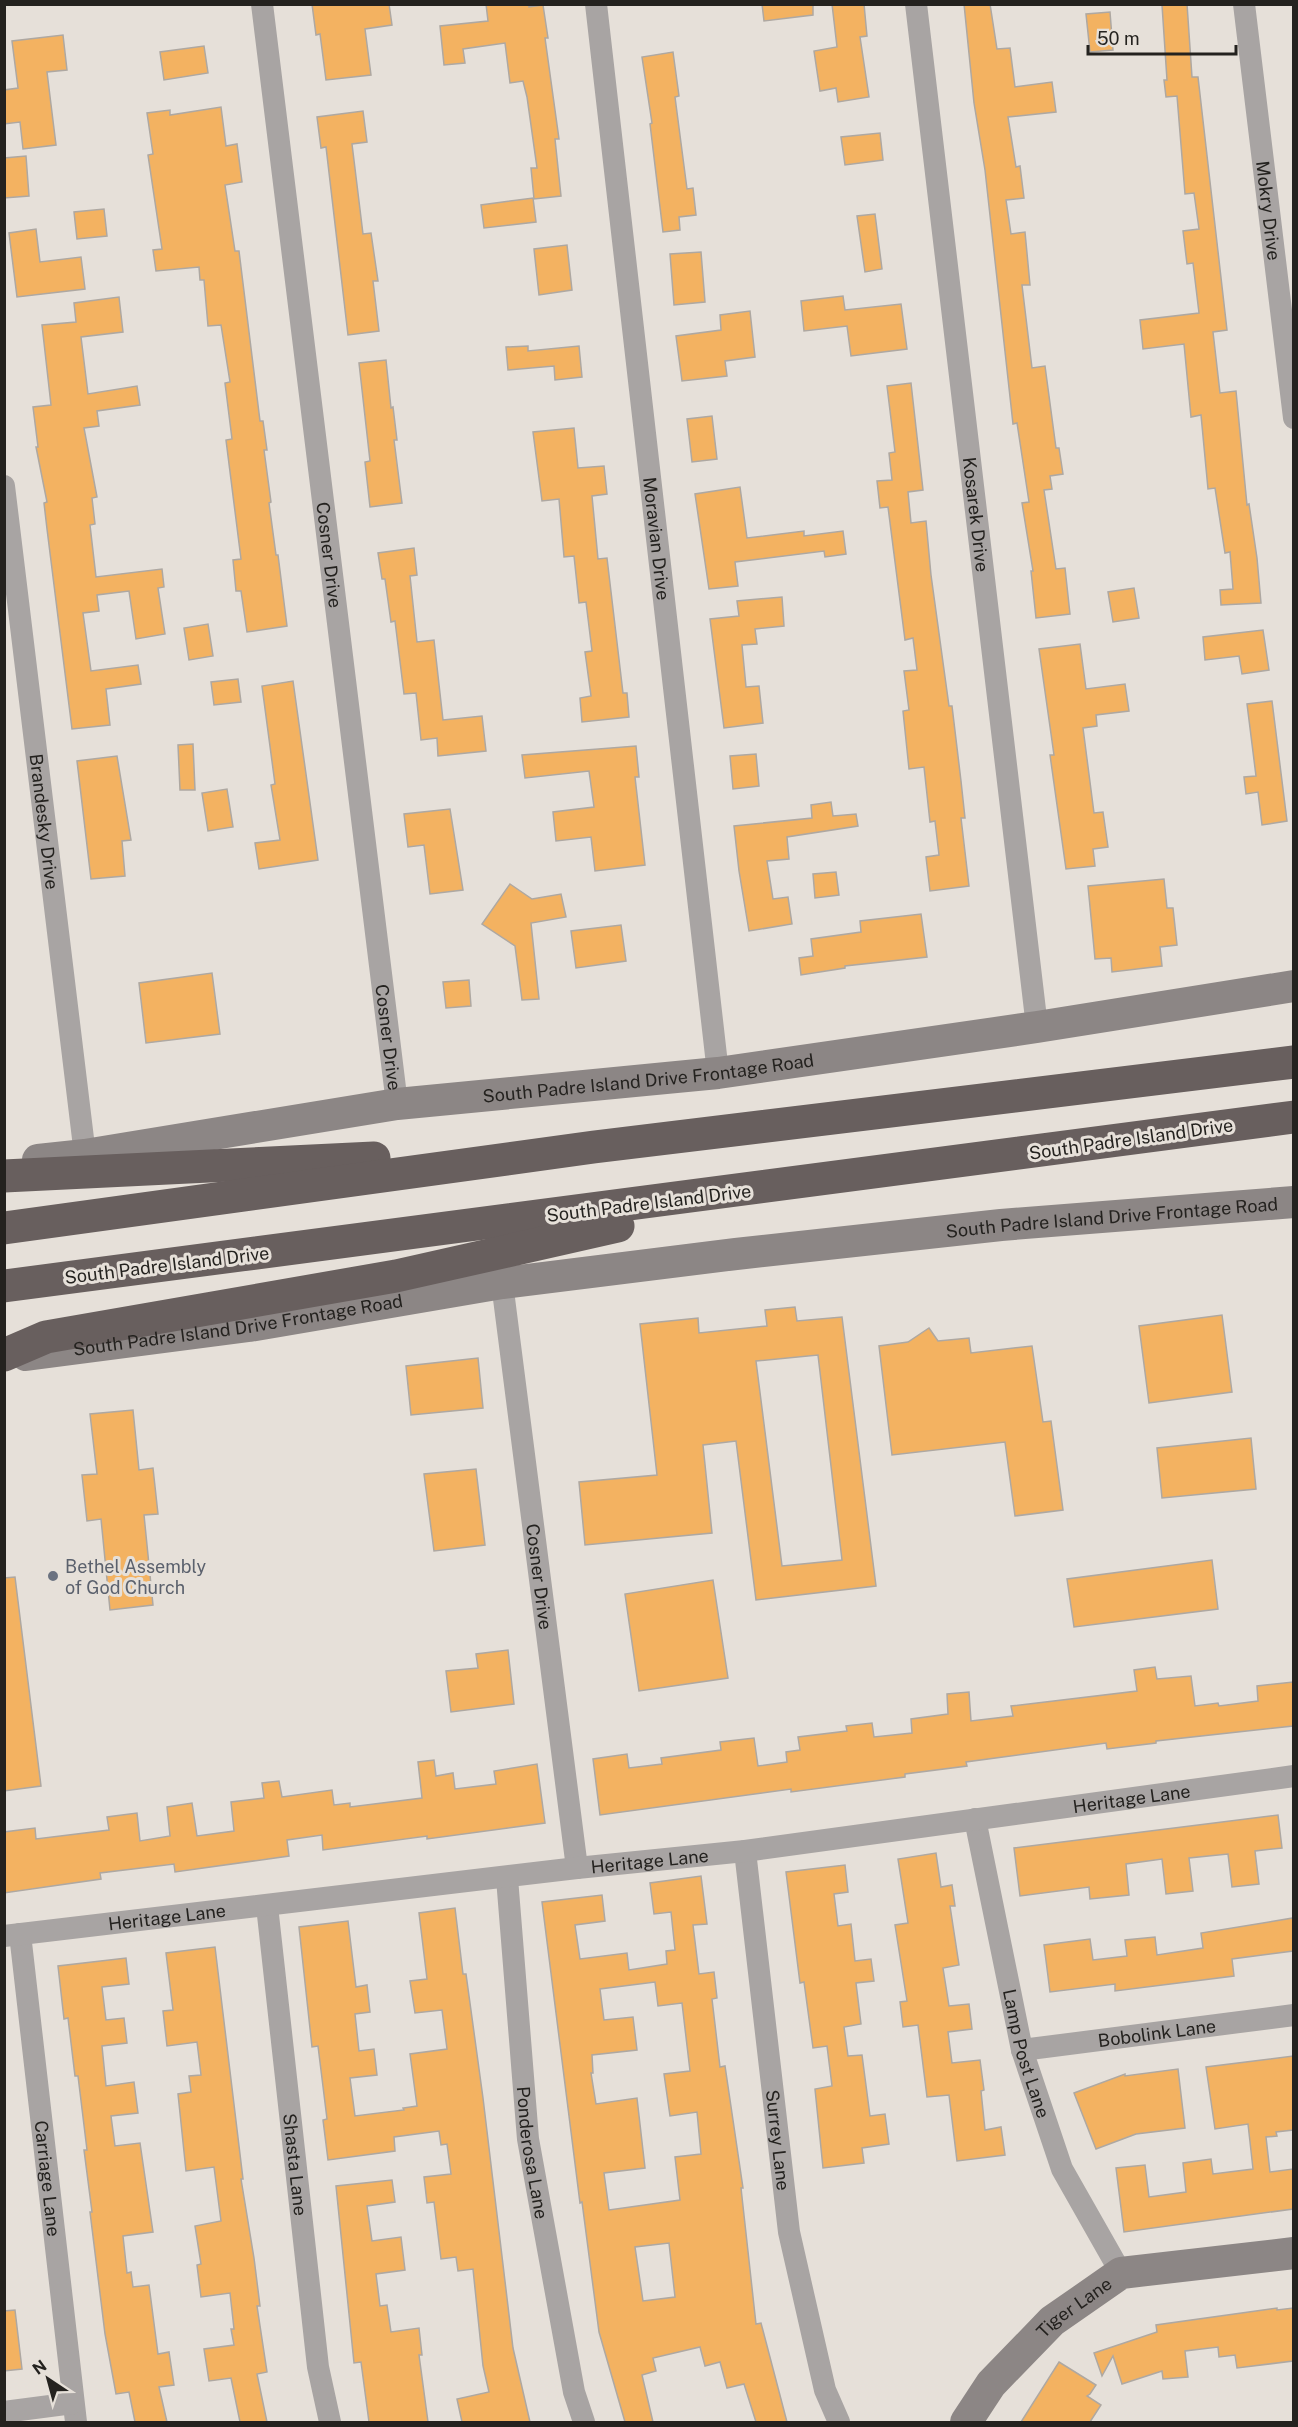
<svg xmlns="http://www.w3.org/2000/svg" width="1298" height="2427" font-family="'Public Sans',sans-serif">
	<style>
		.building { fill: #f3b261; stroke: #aea8a2; stroke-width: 1.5; fill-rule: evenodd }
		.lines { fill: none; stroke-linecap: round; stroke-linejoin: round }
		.street { stroke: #a8a4a3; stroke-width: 22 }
		.secondary { stroke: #8c8685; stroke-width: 32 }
		.highway { stroke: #685f5e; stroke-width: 33 }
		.worship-dot { fill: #6b7280; stroke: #e6e0d9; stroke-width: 2 }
		.labels { text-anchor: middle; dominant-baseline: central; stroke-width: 6; stroke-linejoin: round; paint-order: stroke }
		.street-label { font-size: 18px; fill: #24221f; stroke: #e6e0d9 }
		.worship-label { font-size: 18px; fill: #5b616d; stroke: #e6e0d9; text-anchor: start }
	</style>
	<rect width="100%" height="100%" fill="#e6e0d9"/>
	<g class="building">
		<path d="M312,4H389L392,25L365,29L371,75L326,80L320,34L316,35Z"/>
		<path d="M486,4H529V7L543,5L548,38H545L559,139H555L561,196L534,199L531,168H537L527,97L523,81L510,83L505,43L463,49L465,63L444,65L440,26L488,21Z"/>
		<path d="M762,4H813V15L764,21Z"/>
		<path d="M832,4H864L867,36L860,37L869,97L838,102L836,88L820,91L814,51L837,47Z"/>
		<path d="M964,4H990L997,49L1010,48L1015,87L1052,82L1056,112L1008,117L1016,167L1020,166L1024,198L1006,200L1011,234L1025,232L1030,285H1022L1032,368L1045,366L1056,448H1059L1063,474L1050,476L1052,489L1044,490L1056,569L1065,568L1070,614L1036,618L1031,571H1033L1022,503L1029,502L1017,423L1013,424L985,170L974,103Z"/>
		<path d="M1173,4H1187L1192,77H1198L1227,330L1213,332L1220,393L1236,391L1247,505L1249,504L1257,558L1261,603L1221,605L1220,590L1233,589L1230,552L1225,553L1215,488L1208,489L1201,415L1191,417L1184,344L1143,349L1140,320L1199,313L1193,263L1187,264L1183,231L1199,229L1194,193L1185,194L1177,96L1166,97L1164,80H1167L1162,5Z"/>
		<path d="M1110,12L1113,50L1090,52L1086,14Z"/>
		<path d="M63,35L67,70L47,72L56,145L23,149L20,122L4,124V90L18,88L12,41Z"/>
		<path d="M204,46L208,73L164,80L160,52Z"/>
		<path d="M673,52L679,96L675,97L687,189L693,188L696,215L679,217L680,230L663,232L650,124L652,123L642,57Z"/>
		<path d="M221,107L226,146L237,144L242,182L225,185L235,251H239L260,421H263L267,450H264L271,502L269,503L276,555H278L287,626L247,632L241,591H236L233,560L241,559L226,440L232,439L225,383L230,382L221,325L208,326L204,280H200L199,267L156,271L153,250L162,249L148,155L153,154L147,113L170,110V115Z"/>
		<path d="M363,111L367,142L352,144L363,234L371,233L378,281H373L379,331L348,335L326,147L321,148L317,117Z"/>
		<path d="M880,133L883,160L845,165L841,137Z"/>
		<path d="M26,156L29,196L4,198V158Z"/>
		<path d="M533,198L536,222L484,228L481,205Z"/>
		<path d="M104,209L107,236L77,239L74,212Z"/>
		<path d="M875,214L882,269L865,272L857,216Z"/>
		<path d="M36,229L40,262L81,257L85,289L17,297L9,233Z"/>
		<path d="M567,245L572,290L539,295L534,249Z"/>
		<path d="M701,252L705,302L674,305L670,254Z"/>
		<path d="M843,296L845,310L901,304L907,349L851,356L847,326L804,331L801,301Z"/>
		<path d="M119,297L123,332L81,337L88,394L137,386L140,405L97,411L99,426L84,428L97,497L92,498L95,524L90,525L96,577L162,569L164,587L158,588L165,634L136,639L129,591L97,595L99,611L83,613L91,671L138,665L141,684L106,689L110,725L72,729L47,529L44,503L47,502L36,447H38L33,407L51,405L42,325L76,322L74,303Z"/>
		<path d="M750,311L755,357L725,361L727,376L682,381L676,336L721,330L720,315Z"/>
		<path d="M528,346V351L579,346L582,377L555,380L554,366L508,370L506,347Z"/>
		<path d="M386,360L391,408L393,407L397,440H394L402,503L370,507L365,462L370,461L359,363Z"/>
		<path d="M911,383L923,490L908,492L911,523L926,521L931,575L949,706H952L961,781L965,818H961L969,886L930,891L926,857L939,855L935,821L930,822L924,767L909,769L903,711L909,710L904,671L917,670L913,638L905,640L888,507L880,508L877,481L892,480L889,453L895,452L887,386Z"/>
		<path d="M712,416L717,459L692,462L687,419Z"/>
		<path d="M574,428L578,468L604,466L607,494L592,496L598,559L607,558L623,693H627L629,717L582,722L580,698L591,696L585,652L592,651L586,602L579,603L574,556L564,557L559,499L542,501L533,432Z"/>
		<path d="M740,487L747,538L804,531V536L843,531L846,554L825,557L824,551L735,562L738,586L709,589L695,494Z"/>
		<path d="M414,548L417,575L410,576L417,642L434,640L443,720L482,716L486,751L438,756L437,738L421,740L416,693L404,694L395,621L391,622L385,579H382L378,553Z"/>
		<path d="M1134,588L1139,618L1113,622L1108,592Z"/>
		<path d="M782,597L784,626L755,629L757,644L742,645L746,687L759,686L763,723L724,728L710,619L739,616L737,601Z"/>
		<path d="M208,624L213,656L189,660L184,628Z"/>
		<path d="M1263,630L1269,670L1242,674L1239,656L1205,660L1203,637Z"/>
		<path d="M1080,644L1086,689L1125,684L1129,711L1096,715L1097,726L1083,728L1094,813L1103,812L1108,847L1093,849L1095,866L1066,869L1050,755H1054L1039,649Z"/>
		<path d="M238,679L241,702L214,705L211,682Z"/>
		<path d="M293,681L318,860L259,869L255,843L280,840L271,785L275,784L262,686Z"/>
		<path d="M1272,701L1287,821L1262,825L1258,792L1246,794L1244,777L1256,776L1247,704Z"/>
		<path d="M193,744L195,790H180L178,745Z"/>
		<path d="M636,746L639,777H635L645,865L595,871L591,837L556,841L553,812L594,807L589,771L525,778L522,755Z"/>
		<path d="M756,754L759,786L733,789L730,756Z"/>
		<path d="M117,756L131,840L122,841L125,876L91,879L77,761Z"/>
		<path d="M227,789L233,827L208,831L202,793Z"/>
		<path d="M831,802L833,816L856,814L858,826L787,837L789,859L767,861L773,899L788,897L792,924L749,931L739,871L734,826L812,818L811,805Z"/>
		<path d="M450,809L463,890L430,894L424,845L408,847L404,814Z"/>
		<path d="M836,872L839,895L815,898L813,874Z"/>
		<path d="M1164,879L1167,908H1173L1177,945L1160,947L1162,966L1112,972L1111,958L1095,959L1088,886Z"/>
		<path d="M510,884L532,899L561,894L566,917L531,923L539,999L522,1000L515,946L482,924Z"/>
		<path d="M921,914L927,957L845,966V968L801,975L799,958L813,956L811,939L861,932L860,921Z"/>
		<path d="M621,925L626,961L576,968L571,931Z"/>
		<path d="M212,973L220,1034L146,1043L139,983Z"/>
		<path d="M469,980L471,1006L446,1008L443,982Z"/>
		<path d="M795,1307L797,1321L842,1317L876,1586L756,1600L736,1441L703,1445L712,1533L585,1545L579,1482L657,1475L640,1324L698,1318L699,1333L767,1326L765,1310ZM818,1355L842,1560L782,1566L756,1361Z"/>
		<path d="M1222,1315L1232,1392L1149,1403L1139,1326Z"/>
		<path d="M929,1328L938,1341L969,1338L971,1353L1032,1346L1043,1422L1051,1421L1063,1510L1015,1516L1005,1442L892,1455L879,1346L908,1342Z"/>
		<path d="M478,1358L483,1408L411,1415L406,1366Z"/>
		<path d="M133,1410L139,1470L153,1468L158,1514L144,1515L153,1605L110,1610L101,1519L87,1521L82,1475L97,1474L90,1414Z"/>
		<path d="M1251,1438L1256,1489L1162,1498L1157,1448Z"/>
		<path d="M476,1469L485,1545L434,1551L424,1474Z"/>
		<path d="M1212,1560L1218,1609L1074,1627L1067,1579Z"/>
		<path d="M15,1577L41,1786L4,1791V1578Z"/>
		<path d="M713,1580L728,1678L639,1691L625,1594Z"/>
		<path d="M508,1650L514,1704L451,1712L446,1671L478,1668L476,1654Z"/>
		<path d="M1155,1667L1157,1679L1191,1676L1195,1706L1218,1703L1219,1706L1258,1701L1257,1686L1293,1682V1726L1156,1741V1743L1107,1749L1106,1743L966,1762L967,1766L905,1774V1777L791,1792V1789L600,1815L593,1759L627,1754L629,1768L662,1764L661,1758L721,1750L720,1742L754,1738L758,1766L787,1762L786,1752L800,1750L798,1737L847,1731L846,1726L872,1723L874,1737L912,1733L911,1719L948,1714L947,1694L969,1692L971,1721L1013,1716L1011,1706L1137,1691L1134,1670Z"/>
		<path d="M434,1760L436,1776L453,1773L455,1789L496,1784L494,1771L537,1764L545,1823L427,1839V1836L323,1850L322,1835L287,1840L289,1856L175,1872L174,1864L100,1873L101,1879L4,1893V1832L35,1828L36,1839L109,1830L107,1817L137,1813L140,1841L170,1836L167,1807L192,1803L197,1836L234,1831L231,1802L264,1798L262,1783L279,1781L282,1797L332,1790L334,1805L350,1803V1807L422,1798L418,1762Z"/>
		<path d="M1278,1815L1282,1848L1255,1851L1259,1884L1232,1887L1228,1854L1189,1858L1193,1891L1166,1894L1162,1859L1126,1864L1129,1895L1090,1899L1089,1887L1020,1896L1014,1848Z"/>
		<path d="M936,1853L941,1887L952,1885L955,1906H950L959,1965L943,1968L949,2006L969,2004L972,2029L948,2032L952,2063L980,2060L984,2090L981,2091L985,2130L1001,2127L1005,2155L957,2161L949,2095L927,2097L918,2025L903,2027L900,2002L907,2001L895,1925L908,1923L898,1859Z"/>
		<path d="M845,1865L848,1892L834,1894L838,1926L851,1924L855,1961L871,1959L874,1981L856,1983L861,2024L844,2027L848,2056L862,2055L870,2116L885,2114L889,2144L862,2148L864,2163L823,2168L815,2089L832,2086L827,2046L813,2048L804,1982L800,1983L786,1872Z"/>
		<path d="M701,1876L707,1924L693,1925L699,1974L714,1972L717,1998L712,1999L720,2067L725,2066L743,2188H741L756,2324L761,2323L787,2422H756L744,2384L727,2388L720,2362L705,2366L700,2347L653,2358L656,2371L642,2375L653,2422H625L599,2332L582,2202L580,2203L542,1902L602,1895L605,1921L575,1925L580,1959L627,1953L629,1970L667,1964L666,1951L675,1950L671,1912L654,1914L650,1883ZM655,1982L658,2006L682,2003L690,2071L664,2074L670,2116L697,2112L701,2154L675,2157L680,2200L609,2210L604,2173L645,2168L637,2098L596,2104L591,2073H593L592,2055L637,2050L633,2017L604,2020L600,1989ZM669,2243L675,2297L643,2301L635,2247Z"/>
		<path d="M455,1908L463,1974H466L483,2098L513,2348L530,2422H462L457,2399L489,2392L483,2366L473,2269L458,2271L456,2257L441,2259L434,2202L427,2203L424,2177L451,2174L447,2144L441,2145L439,2131L394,2137L395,2151L328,2160L323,2120L327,2119L318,2046L312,2047L299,1927L348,1921L356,1987L367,1985L370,2012L355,2014L359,2051L374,2049L377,2075L350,2078L355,2116L404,2110L403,2108L417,2106L410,2054L447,2049L442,2010L415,2013L410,1981L427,1979L419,1913Z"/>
		<path d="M1293,1918V1951L1232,1959L1234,1976L1115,1991V1984L1050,1992L1044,1945L1090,1939L1093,1960L1127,1956L1125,1940L1155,1937L1157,1955L1203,1948L1201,1933Z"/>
		<path d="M215,1947L243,2179H241L254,2258L260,2306H257L267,2372L257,2374L267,2422H240L231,2378L209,2381L204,2349L234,2345L231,2329H234L230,2293L201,2297L197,2265L201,2264L195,2226L221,2221L214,2167L186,2171L178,2094L191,2092L189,2076L201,2075L197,2042L167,2046L163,2011L173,2010L166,1953Z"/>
		<path d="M126,1958L129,1984L102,1987L106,2020L124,2018L127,2043L102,2046L106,2086L134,2082L138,2113L111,2116L115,2146L140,2143L153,2232L123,2236L127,2273L131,2272L133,2287L149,2285L158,2354L169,2352L174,2385L159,2387L167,2422H135L129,2392L116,2394L105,2334L90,2212H92L84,2150H87L78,2076H75L68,2018L64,2019L58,1966Z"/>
		<path d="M1293,2056V2130L1276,2132L1277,2136L1266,2137L1270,2172L1293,2169V2209L1124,2232L1116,2168L1145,2165L1149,2197L1186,2192L1183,2163L1211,2159L1213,2174L1253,2169L1248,2124L1215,2129L1206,2067Z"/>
		<path d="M1178,2069L1185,2128L1136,2134L1096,2149L1074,2093L1125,2074V2076Z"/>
		<path d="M392,2180L395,2202L367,2206L372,2241L401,2237L405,2270L376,2274L380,2306L387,2305L391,2332L419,2328L422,2355H419L428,2422H369L361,2362L354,2363L336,2186Z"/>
		<path d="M1277,2308V2310L1293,2308V2361L1237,2368L1235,2355L1219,2357L1218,2347L1185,2351L1188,2377L1163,2379L1162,2371L1122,2384L1113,2356L1102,2376L1094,2353L1157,2332L1156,2325Z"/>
		<path d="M15,2310L22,2369L4,2371V2311Z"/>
		<path d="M1059,2362L1096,2385L1090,2394L1087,2396L1101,2405L1090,2422H1021Z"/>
	</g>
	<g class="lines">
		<g class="street">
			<path id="s1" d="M262,4L397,1104"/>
			<path id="s2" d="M596,4L718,1073"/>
			<path id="s3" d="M916,4L1037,1027"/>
			<path id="s4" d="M1244,4L1294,418"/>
			<path id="s5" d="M4,486L85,1155"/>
			<path id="s6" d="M502,1283L577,1868"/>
			<path id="s7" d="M975,1819L1022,2050L1062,2169L1121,2273"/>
			<path id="s8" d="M745,1851L789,2232L825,2390L839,2422"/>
			<path id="s9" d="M507,1878L528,2139L574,2392L584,2422"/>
			<path id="s10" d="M267,1906L318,2367L330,2422"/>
			<path id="s11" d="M20,1934L76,2422"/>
			<path id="s12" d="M4,1936L577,1868L745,1851L1294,1776"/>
			<path id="s13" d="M1022,2050L1294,2015"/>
			<path d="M4,2412L73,2403"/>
		</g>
		<g class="secondary">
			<path id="s14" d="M38,1160L85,1155L397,1104L718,1073L1037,1027L1294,986"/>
			<path id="s15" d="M26,1355L249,1326L502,1283L736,1254L1001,1225L1294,1202"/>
			<path id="s16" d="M966,2422L991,2384L1052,2321L1121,2273L1294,2253"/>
		</g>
		<g class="highway">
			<path d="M4,1176L374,1158"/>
			<path d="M4,1228L594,1147L1294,1062"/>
			<path d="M4,1286L1294,1117"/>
			<path d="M4,1355L46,1337L396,1276L618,1226"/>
		</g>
	</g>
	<circle class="worship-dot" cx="53" cy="1576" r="6"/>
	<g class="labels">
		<g class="street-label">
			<text stroke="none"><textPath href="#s4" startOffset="208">Mokry Drive</textPath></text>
			<text stroke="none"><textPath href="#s3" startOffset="514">Kosarek Drive</textPath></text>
			<text stroke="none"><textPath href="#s2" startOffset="538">Moravian Drive</textPath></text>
			<text stroke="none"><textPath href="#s1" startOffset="555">Cosner Drive</textPath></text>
			<text stroke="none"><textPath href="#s5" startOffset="338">Brandesky Drive</textPath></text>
			<text stroke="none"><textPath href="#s1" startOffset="1041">Cosner Drive</textPath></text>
			<text stroke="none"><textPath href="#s14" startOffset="616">South Padre Island Drive Frontage Road</textPath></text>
			<text transform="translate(1131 1139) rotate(-8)">South Padre Island Drive</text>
			<text transform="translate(649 1203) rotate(-7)">South Padre Island Drive</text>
			<text stroke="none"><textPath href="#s15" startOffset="1095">South Padre Island Drive Frontage Road</textPath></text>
			<text transform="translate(167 1265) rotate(-7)">South Padre Island Drive</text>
			<text stroke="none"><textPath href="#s15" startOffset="214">South Padre Island Drive Frontage Road</textPath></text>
			<text stroke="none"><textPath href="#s6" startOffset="296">Cosner Drive</textPath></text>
			<text stroke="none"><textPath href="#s12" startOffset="1136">Heritage Lane</textPath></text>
			<text stroke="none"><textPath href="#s12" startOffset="650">Heritage Lane</textPath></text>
			<text stroke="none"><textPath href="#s12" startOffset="164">Heritage Lane</textPath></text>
			<text stroke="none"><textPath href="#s13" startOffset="136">Bobolink Lane</textPath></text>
			<text stroke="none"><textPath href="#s7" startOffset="240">Lamp Post Lane</textPath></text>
			<text stroke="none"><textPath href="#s8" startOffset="291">Surrey Lane</textPath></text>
			<text stroke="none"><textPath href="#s9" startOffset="276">Ponderosa Lane</textPath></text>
			<text stroke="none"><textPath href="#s10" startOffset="260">Shasta Lane</textPath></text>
			<text stroke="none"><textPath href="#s11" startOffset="246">Carriage Lane</textPath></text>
			<text stroke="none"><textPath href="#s16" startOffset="159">Tiger Lane</textPath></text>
		</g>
		<g class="worship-label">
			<text x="65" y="1566">Bethel Assembly<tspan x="65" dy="21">of God Church</tspan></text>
		</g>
	</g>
	<rect width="1298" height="2427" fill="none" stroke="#24221f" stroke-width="12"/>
	<g transform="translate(48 2379) rotate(324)" stroke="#e6e0d9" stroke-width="4.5" paint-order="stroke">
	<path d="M0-4.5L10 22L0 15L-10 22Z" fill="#24221f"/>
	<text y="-9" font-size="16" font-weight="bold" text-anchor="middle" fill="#24221f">N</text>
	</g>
	<path d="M1088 45v9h148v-9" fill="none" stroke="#24221f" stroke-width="3"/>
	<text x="1097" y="45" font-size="18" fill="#24221f" stroke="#e6e0d9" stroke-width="4.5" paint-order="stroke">50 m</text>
</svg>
